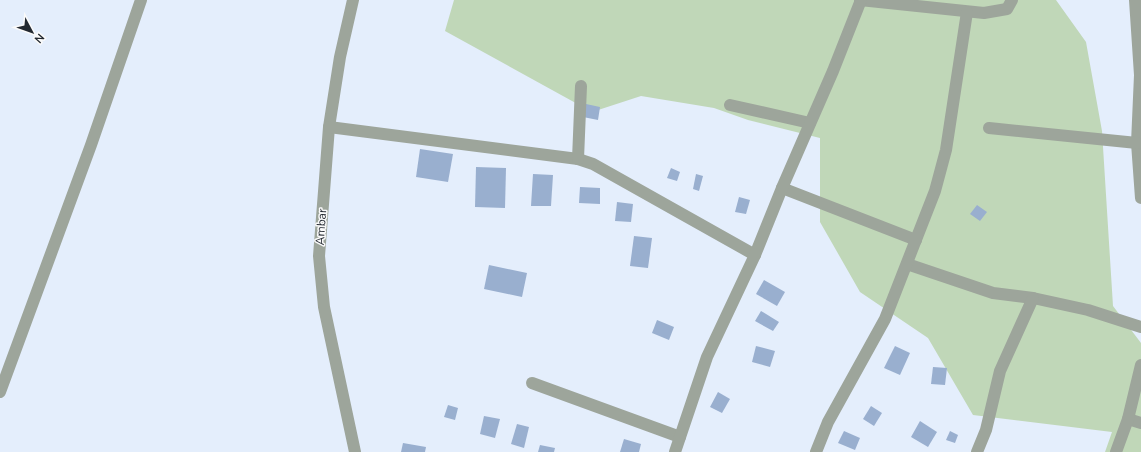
<svg xmlns="http://www.w3.org/2000/svg" width="1141" height="452" font-family="'Nunito Sans',sans-serif">
	<style>
		.green { fill: #c0d7b8 }
		.building { fill: #99afcf }
		.lines { fill: none; stroke-linecap: round; stroke-linejoin: round }
		.minor { stroke: #9da59b; stroke-width: 12 }
		.labels { text-anchor: middle; dominant-baseline: central; stroke-width: 3; stroke-linejoin: round; paint-order: stroke }
		.street-label { font-size: 12px; fill: #222830; stroke: #fafafa }
	</style>
	<rect width="100%" height="100%" fill="#e4eefc"/>
	<path class="green" d="M454,0H1056L1086,42L1102,131L1113,306L1141,343V452H1105L1112,432L973,415L928,338L860,292L820,222V138L748,120L714,108L641,96L592,112L445,31Z"/>
	<g class="building">
		<path d="M586,104L600,107L598,120L583,117Z"/>
		<path d="M420,149L453,154L448,182L416,177Z"/>
		<path d="M476,167L506,168L505,208L475,207Z"/>
		<path d="M671,168L680,172L677,181L667,178Z"/>
		<path d="M533,174L553,175L551,206H531Z"/>
		<path d="M696,174L703,176L699,191L693,189Z"/>
		<path d="M580,187L600,188V204L579,203Z"/>
		<path d="M739,197L750,200L746,214L735,212Z"/>
		<path d="M617,202L633,204L631,222L615,221Z"/>
		<path d="M977,205L987,212L980,221L970,214Z"/>
		<path d="M634,236L652,238L648,268L630,266Z"/>
		<path d="M489,265L527,273L522,297L484,289Z"/>
		<path d="M764,280L785,292L777,306L756,294Z"/>
		<path d="M761,311L779,322L773,331L755,321Z"/>
		<path d="M657,320L674,327L669,340L652,333Z"/>
		<path d="M756,346L775,351L770,367L752,362Z"/>
		<path d="M895,346L910,353L900,375L884,368Z"/>
		<path d="M933,367L947,368L945,385L931,384Z"/>
		<path d="M718,392L730,399L722,413L710,407Z"/>
		<path d="M448,405L458,408L455,420L444,417Z"/>
		<path d="M871,406L882,413L874,426L863,419Z"/>
		<path d="M484,416L500,419L495,438L480,434Z"/>
		<path d="M920,421L937,432L928,447L911,437Z"/>
		<path d="M517,424L529,427L524,448L511,444Z"/>
		<path d="M844,431L860,438L855,450L838,443Z"/>
		<path d="M950,431L958,435L955,443L946,440Z"/>
		<path d="M624,439L641,444L639,452H620Z"/>
		<path d="M403,443L426,447L425,452H401Z"/>
		<path d="M540,445L555,448L554,452H538Z"/>
	</g>
	<g class="lines">
		<g class="minor">
			<path d="M353,0L340,57L329,127L319,256L324,307L355,452"/>
			<path d="M860,0L984,13L1007,9L1012,0"/>
			<path d="M1135,0L1140,75L1137,143L1141,198"/>
			<path d="M730,105L810,123"/>
			<path d="M329,127L578,159L593,164L755,255"/>
			<path d="M989,128L1137,143"/>
			<path d="M578,159L581,86"/>
			<path d="M782,188L916,240"/>
			<path d="M907,264L993,293L1033,298L1088,310L1141,327"/>
			<path d="M532,383L680,437"/>
			<path d="M0,392L91,145L141,0"/>
			<path d="M1128,419L1141,423"/>
			<path d="M675,452L707,357L755,255L782,188L833,71L861,0"/>
			<path d="M816,452L828,422L885,319L935,191L946,150L967,12"/>
			<path d="M977,452L986,430L1000,371L1033,298"/>
			<path d="M1116,452L1128,419L1141,365"/>
		</g>
	</g>
	<g class="labels">
		<g class="street-label">
			<text transform="translate(321 227) rotate(-86)">Ambar</text>
		</g>
	</g>
	<g transform="translate(32 32) rotate(131)" stroke="#fafafa" stroke-width="3" paint-order="stroke">
	<path d="M0-3L7 15L0 10L-7 15Z" fill="#222830"/>
	<text y="-6" font-size="11" font-weight="bold" text-anchor="middle" fill="#222830">N</text>
	</g>
</svg>
